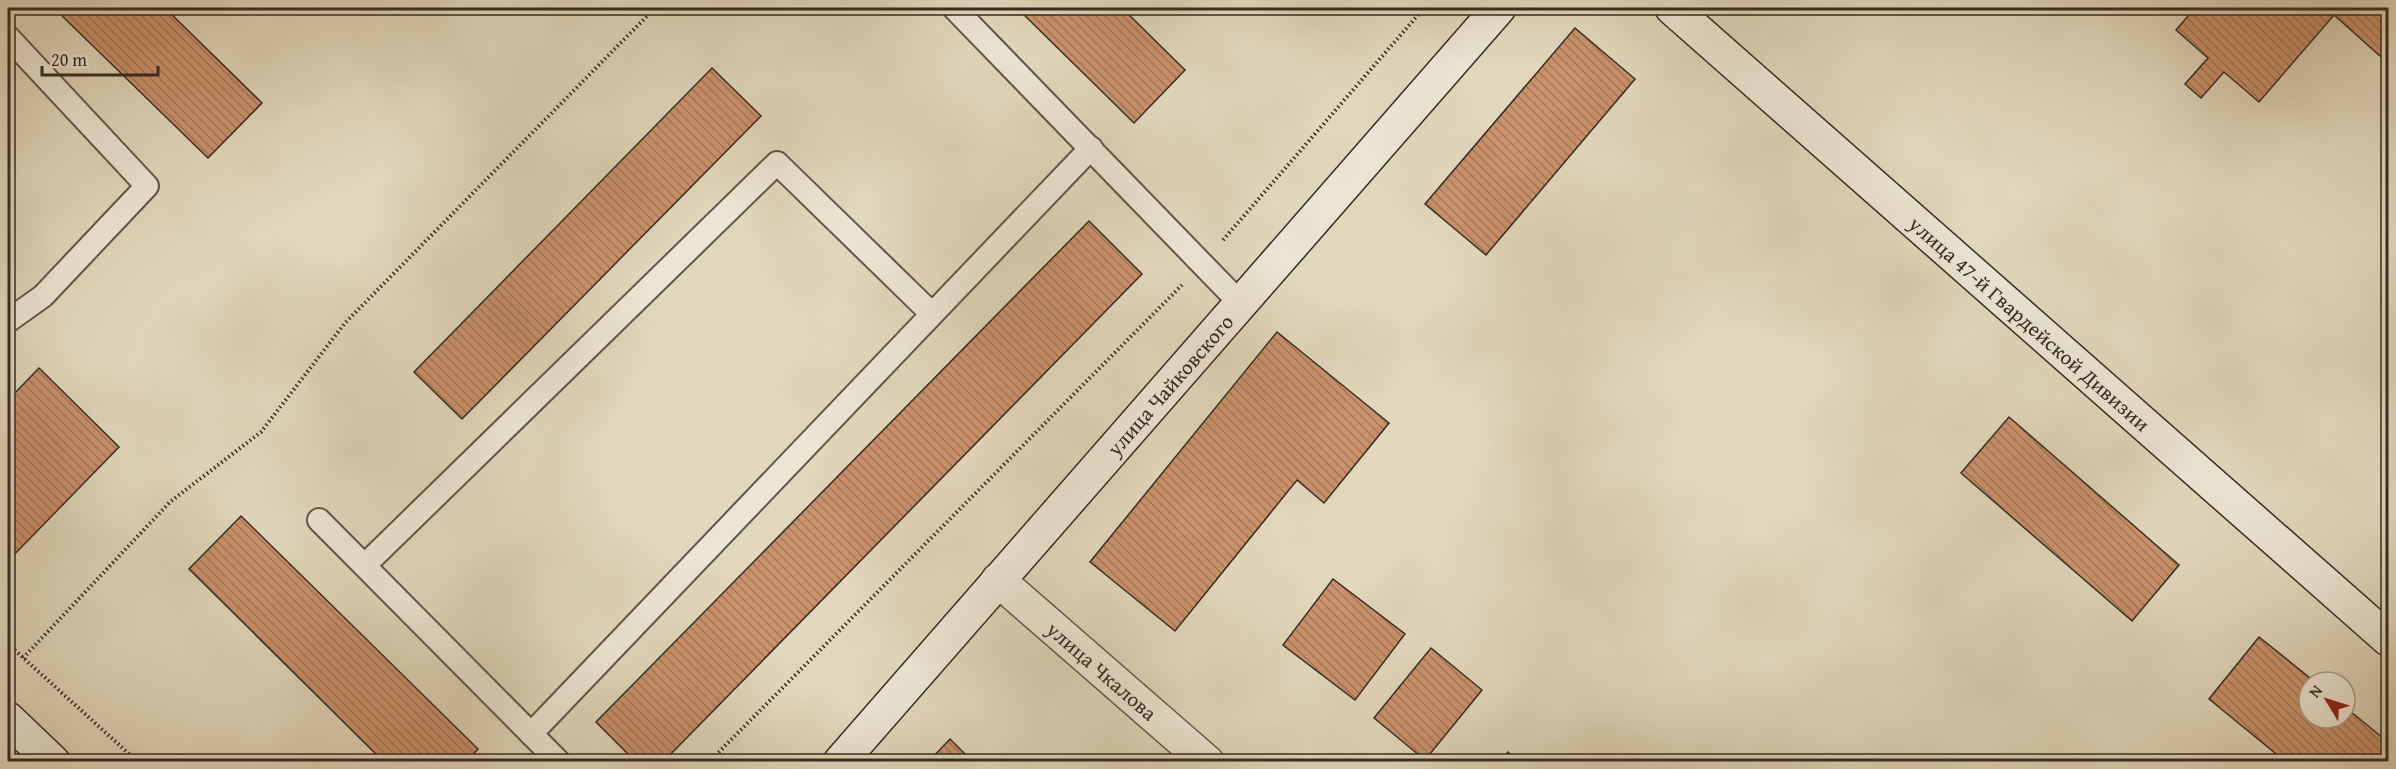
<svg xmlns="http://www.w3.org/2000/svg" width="2396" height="769" font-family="'Gentium Book Plus',serif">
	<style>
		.building { fill: url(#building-back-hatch); stroke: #362b23; stroke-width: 1.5 }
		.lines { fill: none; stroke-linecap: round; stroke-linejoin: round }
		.lane-casing { stroke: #615649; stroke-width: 26 }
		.street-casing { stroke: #615649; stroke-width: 36 }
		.secondary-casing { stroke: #362b23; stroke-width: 36 }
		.path { stroke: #362b23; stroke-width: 4; stroke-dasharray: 1.5 3; stroke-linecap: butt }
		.lane { stroke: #ece5d3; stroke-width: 22 }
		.street { stroke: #ece5d3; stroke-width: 33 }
		.secondary { stroke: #ece5d3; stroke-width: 33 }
		.labels { text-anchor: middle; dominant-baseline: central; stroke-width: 4.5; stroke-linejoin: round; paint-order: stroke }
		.street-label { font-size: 21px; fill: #362b23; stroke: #ece5d3 }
	</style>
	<defs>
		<pattern id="building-back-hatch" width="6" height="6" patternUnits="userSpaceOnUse" patternTransform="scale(1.5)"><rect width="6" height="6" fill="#ca926b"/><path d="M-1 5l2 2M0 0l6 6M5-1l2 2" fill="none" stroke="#a57758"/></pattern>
	</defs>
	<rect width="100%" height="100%" fill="#e1d7bc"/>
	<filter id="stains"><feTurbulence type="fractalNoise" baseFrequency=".00333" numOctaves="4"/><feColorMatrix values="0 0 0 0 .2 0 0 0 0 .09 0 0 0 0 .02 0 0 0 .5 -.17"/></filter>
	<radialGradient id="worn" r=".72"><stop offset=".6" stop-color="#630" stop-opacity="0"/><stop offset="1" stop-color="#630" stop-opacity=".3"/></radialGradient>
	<g class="building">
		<path d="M54,8H165L262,103L208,158Z"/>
		<path d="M1017,8H1122L1185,70L1134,123Z"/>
		<path d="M2195,8H2388V63L2334,15L2259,102L2224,72L2201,98L2185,84L2208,58L2176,30Z"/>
		<path d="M1575,28L1635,79L1486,255L1425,204Z"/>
		<path d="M712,68L761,116L462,419L414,372Z"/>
		<path d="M1089,221L1142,274L663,762H636L596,722Z"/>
		<path d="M1277,332L1389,423L1324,503L1297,480L1175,631L1090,562Z"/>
		<path d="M39,368L119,447L8,561V400Z"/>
		<path d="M2009,417L2179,565L2132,621L1961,473Z"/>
		<path d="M241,516L478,749L466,762H384L189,569Z"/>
		<path d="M1333,579L1405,634L1355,700L1283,645Z"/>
		<path d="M2259,637L2315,682H2309V718H2345V707L2388,742V762H2286L2209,699Z"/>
		<path d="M1431,648L1482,690L1425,760L1374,718Z"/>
		<path d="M950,739L973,762H928Z"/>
		<path d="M1508,752L1519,762H1500Z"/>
	</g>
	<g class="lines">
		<g class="lane-casing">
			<g id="lane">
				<path d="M954,8L1240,303"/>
				<path d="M8,37L147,186L43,296L8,321"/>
				<path d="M319,520L559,762"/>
				<path d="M365,565L777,163L932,314"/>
				<path d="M531,734L1091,148"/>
			</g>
		</g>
		<g class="street-casing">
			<g id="street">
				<path id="s1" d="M998,580L1207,762"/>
			</g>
		</g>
		<g class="secondary-casing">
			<g id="secondary">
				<path id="s2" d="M1672,8L2388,639"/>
				<path d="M8,719L53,762"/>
				<path id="s3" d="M840,762L1499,8"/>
			</g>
		</g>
		<g class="path">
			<path d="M1223,240L1424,8"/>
			<path d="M8,644L138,762"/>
			<path d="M23,658L170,502L261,432L345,323L655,8"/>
			<path d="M709,762L1182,285"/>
		</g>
		<use href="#lane" class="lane"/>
		<use href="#street" class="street"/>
		<use href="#secondary" class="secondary"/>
	</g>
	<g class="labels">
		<g class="street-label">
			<text stroke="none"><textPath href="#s2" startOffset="477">улица 47-й Гвардейской Дивизии</textPath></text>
			<text stroke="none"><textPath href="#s3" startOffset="501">улица Чайковского</textPath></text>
			<text stroke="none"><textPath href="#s1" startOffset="138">улица Чкалова</textPath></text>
		</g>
	</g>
	<rect width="2396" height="769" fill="none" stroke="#e1d7bc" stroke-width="30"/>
	<rect x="9" y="9" width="2378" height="751" fill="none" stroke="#362b23" stroke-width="3"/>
	<rect x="15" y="15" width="2366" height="739" fill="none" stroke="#362b23" stroke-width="1.5"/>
	<g transform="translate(2327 700) rotate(308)"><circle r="28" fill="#ece5d3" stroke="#a39b8d" stroke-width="1.5"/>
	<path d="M0-4.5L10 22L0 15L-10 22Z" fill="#8f2418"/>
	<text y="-9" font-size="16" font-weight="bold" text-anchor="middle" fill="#362b23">N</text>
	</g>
	<path d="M42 66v9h116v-9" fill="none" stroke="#362b23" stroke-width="3"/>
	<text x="51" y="66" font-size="18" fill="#362b23" stroke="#ece5d3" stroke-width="4.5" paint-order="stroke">20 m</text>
	<rect width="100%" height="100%" filter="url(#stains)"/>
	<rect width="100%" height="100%" fill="url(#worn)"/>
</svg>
